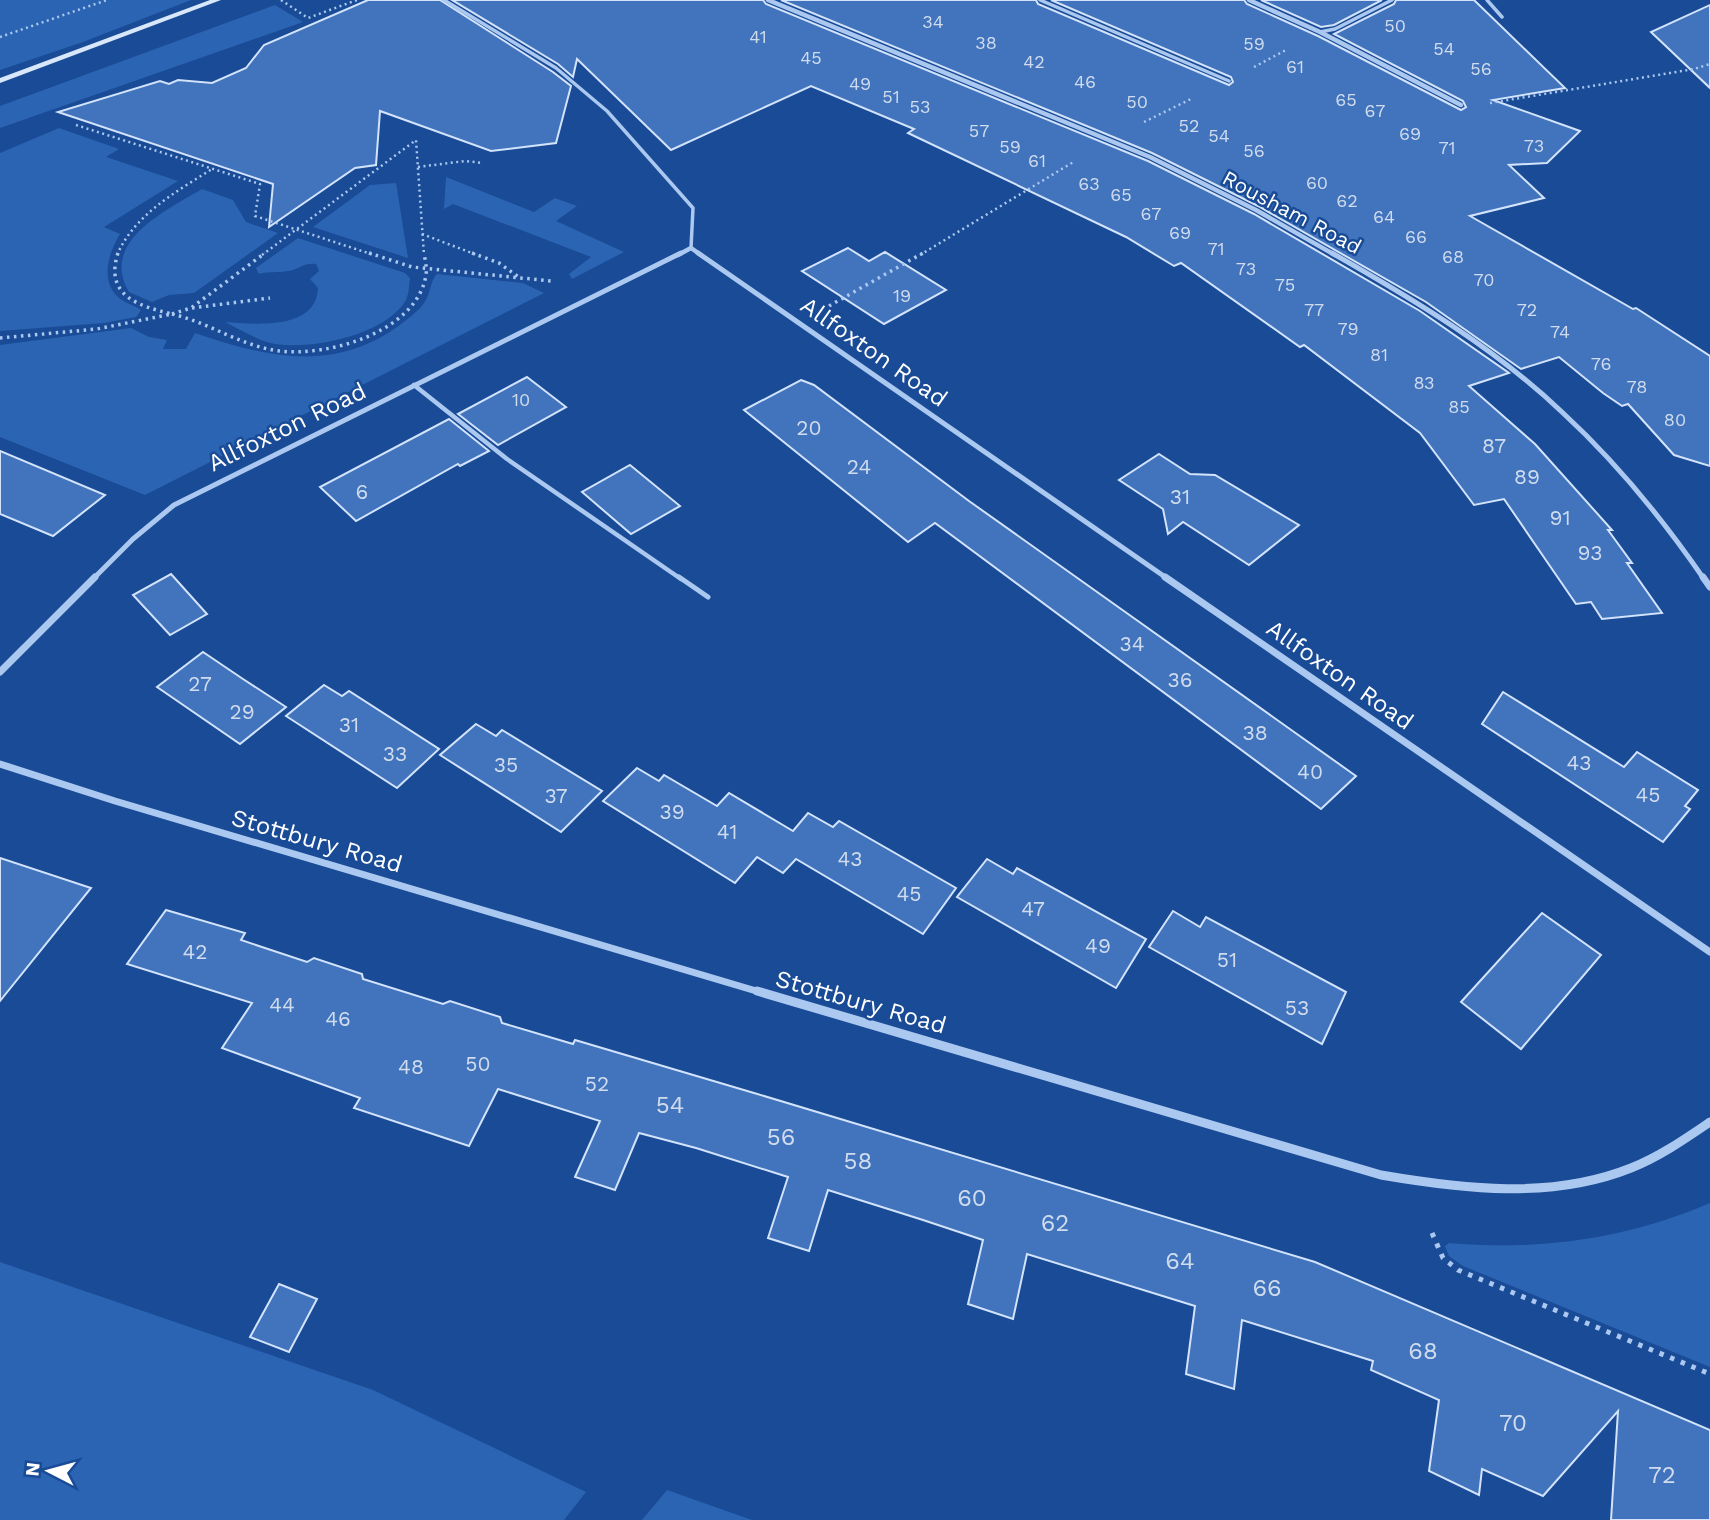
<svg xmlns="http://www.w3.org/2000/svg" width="1710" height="1520" font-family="'Work Sans',sans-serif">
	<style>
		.green { fill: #2c64b4 }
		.building { fill: #4174bd; stroke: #d2e3fb; stroke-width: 2 }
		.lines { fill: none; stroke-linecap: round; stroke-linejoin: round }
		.path-far2 { stroke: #abc8f0; stroke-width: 2.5; stroke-dasharray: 2 3.5; stroke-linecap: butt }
		.path-far1 { stroke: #abc8f0; stroke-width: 3.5; stroke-dasharray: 2.5 4.5; stroke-linecap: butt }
		.path { stroke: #abc8f0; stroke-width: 5; stroke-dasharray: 4.5 7; stroke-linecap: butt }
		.service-far2 { stroke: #abc8f0; stroke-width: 3.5 }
		.service-far1 { stroke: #abc8f0; stroke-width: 4.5 }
		.service { stroke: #abc8f0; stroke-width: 5 }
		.minor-far3 { stroke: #abc8f0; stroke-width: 4.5 }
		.minor-far2 { stroke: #abc8f0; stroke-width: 5 }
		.minor-far1 { stroke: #abc8f0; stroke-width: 7 }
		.minor { stroke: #abc8f0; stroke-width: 9 }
		.secondary { fill: #d9e7fb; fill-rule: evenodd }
		.labels { text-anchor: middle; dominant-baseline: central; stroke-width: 5; stroke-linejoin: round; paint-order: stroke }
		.far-number-label { font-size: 18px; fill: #d0dcee }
		.far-street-label { font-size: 21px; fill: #fff; stroke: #194b96 }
		.number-label { font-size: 21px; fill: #d0dcee }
		.street-label { font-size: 24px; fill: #fff; stroke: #194b96 }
		.near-number-label { font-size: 24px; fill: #d0dcee }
	</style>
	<rect width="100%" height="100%" fill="#194b96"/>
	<g class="green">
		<path d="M0,0H191L83,42L0,70Z"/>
		<path d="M275,5L303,22L0,128V106Z"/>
		<path d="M59,128L119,149L106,157L178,181L104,227L120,234C109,252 100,279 117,296C124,303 134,305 141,310L136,317L104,323L0,331V153Z"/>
		<path d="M446,177L534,212L555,198L577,206L556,221L624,252L572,279L569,274L591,257L453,204L444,209Z"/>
		<path d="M396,183L408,258L313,227L370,185Z"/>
		<path d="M202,189L233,200L246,222L278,233L194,293L169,295L152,302L129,292C99,241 167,210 202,189Z"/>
		<path d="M298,238L405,273L410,278C409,286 409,293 406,300C386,335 312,350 275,344C258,341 241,330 225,322C255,324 316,331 318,288L310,279L319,271L316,264C303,262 299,270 288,271C278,273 269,271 259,274L256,268Z"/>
		<path d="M437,274L523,283L544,293L145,495L0,437V345L131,328L149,337L167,340L163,349H186L195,333C277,361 347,375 418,310C432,298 429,281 437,274Z"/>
		<path d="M1710,1203V1367L1463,1266L1449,1256L1445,1246L1449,1243C1540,1251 1626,1239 1710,1203Z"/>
		<path d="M0,1262L373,1390L586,1492L564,1520H0Z"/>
		<path d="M667,1490L752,1520H642Z"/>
	</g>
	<g class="building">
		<path d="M368,0H440L553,72L571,86L556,143L491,151L380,111L376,165L355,168L269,227L273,184L58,112L160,81L169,84L178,80L212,83L246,68L264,45Z"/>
		<path d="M452,0H763L766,4L1148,161L1254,214L1420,311L1509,373L1469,386L1535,444L1612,530H1608L1632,563H1627L1662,613L1602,619L1591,602L1576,604L1504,499L1474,505L1420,433L1304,345L1300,347L1181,263L1174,266L1126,237L908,133L914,129L811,86L671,150L577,59L573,77L558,64Z"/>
		<path d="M781,0H1036L1038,4L1229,85L1233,82L1231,77L1051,0H1244L1247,4L1318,36L1461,110L1466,107L1463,101L1334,34L1394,4L1396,0H1474L1565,88L1493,100L1580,131L1547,163L1509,165L1544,198L1470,216L1633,309L1636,308L1710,356V466L1674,455L1628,404L1622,406L1603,393L1559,357L1521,369L1426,302L1258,206L1152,153Z"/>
		<path d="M1261,0H1382L1334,25L1321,27Z"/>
		<path d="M1710,5V88L1651,32Z"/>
		<path d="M848,248L869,261L885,252L946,290L884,324L802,271Z"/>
		<path d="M527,377L566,407L498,445L458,414Z"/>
		<path d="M801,380L814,385L969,501L1356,776L1321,809L935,523L908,542L744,410Z"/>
		<path d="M449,419L489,451L460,466L458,464L356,521L320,487Z"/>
		<path d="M0,451L105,495L53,536L0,514Z"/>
		<path d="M1159,454L1190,474L1215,475L1299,525L1249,565L1183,522L1168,534L1163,509L1119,480Z"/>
		<path d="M630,465L680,506L631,534L582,492Z"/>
		<path d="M171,574L207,614L170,635L133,595Z"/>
		<path d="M203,652L243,679L286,707L240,744L157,687Z"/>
		<path d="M324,685L342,696L349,691L439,749L397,788L286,716Z"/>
		<path d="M1503,692L1624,767L1637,752L1698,790L1685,806L1690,809L1663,842L1482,724Z"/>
		<path d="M476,724L496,736L502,730L602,791L561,832L440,755Z"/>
		<path d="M637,768L659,781L664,775L717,806L729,793L793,831L808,813L833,827L839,821L956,888L923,934L796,859L783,873L757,857L735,883L603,801Z"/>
		<path d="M0,858L91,888L0,1001Z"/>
		<path d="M987,859L1013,874L1017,868L1146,939L1116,988L957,897Z"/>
		<path d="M166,910L245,933L241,940L307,962L314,958L362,974L363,979L443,1004L450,1001L500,1017L502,1023L573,1044L575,1040L754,1093L1315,1262L1710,1430V1520H1611L1618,1411L1543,1496L1482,1469L1479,1495L1429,1471L1439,1400L1371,1370L1373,1361L1242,1320L1234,1389L1186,1374L1195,1306L1027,1254L1013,1319L968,1304L983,1240L923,1220L828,1190L809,1251L768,1238L788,1177L696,1148L639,1133L615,1190L575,1177L600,1121L498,1089L469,1146L354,1108L360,1098L222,1048L252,1003L127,964Z"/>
		<path d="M1173,911L1200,927L1206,917L1346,992L1322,1044L1149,947Z"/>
		<path d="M1542,913L1601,955L1521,1049L1461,1002Z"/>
		<path d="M279,1284L317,1299L289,1352L250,1337Z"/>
	</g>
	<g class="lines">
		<g class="path-far2">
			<path d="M281,0L308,18L357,0"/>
			<path d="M0,37L107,0"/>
			<path d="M1254,67L1286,50"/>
			<path d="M1490,103L1694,69L1710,64"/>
			<path d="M1144,122L1193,98"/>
			<path d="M76,125L260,184L255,216L374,255"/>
			<path d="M418,167L465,161L483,163"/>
			<path d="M422,234L477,255"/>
			<path d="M117,255C135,214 176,192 212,169"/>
			<path d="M262,255L416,140L424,255"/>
			<path d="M920,255L1075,161"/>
		</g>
		<g class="path-far1">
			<path d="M118,253C104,296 139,306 172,314"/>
			<path d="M369,253L412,267L551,281"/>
			<path d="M472,253L499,263L520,278"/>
			<path d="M829,306L923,253"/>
			<path d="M192,308L270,298"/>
			<path d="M172,314C210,323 241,346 279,351C328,357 417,332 426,275C427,268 425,259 424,253"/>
			<path d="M172,314L191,308L265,253"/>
			<path d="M0,338L97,329L172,314"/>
		</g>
		<path class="path" d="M1432,1233L1443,1258L1458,1270L1710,1374"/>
		<g class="service-far2">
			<path d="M444,0L556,68L607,111L693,208L691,248"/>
			<path d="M1040,0L1229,81"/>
			<path d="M1487,0L1502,17"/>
			<path d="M1320,32L1335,29L1392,0"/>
		</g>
		<path class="service-far1" d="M414,385L507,459L681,579"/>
		<path class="service" d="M679,577L708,597"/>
		<g class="minor-far3">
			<path d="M768,0L1150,157L1256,210L1335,255"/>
			<path d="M1249,0L1320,32L1461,105"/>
			<path d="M678,255L691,248L701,255"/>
		</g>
		<g class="minor-far2">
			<path d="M698,253L1168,579"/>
			<path d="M1332,253C1413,299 1495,348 1563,413C1615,461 1664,521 1704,579"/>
			<path d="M93,579L133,539L174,505L681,253"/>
		</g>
		<g class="minor-far1">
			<path d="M1165,577L1710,952"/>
			<path d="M1703,577L1710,587"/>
			<path d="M0,672L95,577"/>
			<path d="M0,764L115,801L763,993"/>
		</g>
		<path class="minor" d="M757,991L1381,1175C1463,1189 1551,1200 1631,1168C1659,1157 1685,1139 1710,1122"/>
		<path class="secondary" d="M210,0H221L0,83V78Z"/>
	</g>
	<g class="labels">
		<g class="far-number-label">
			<text x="933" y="21">34</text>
			<text x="1395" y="25">50</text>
			<text x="758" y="36">41</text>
			<text x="986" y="42">38</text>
			<text x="1254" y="43">59</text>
			<text x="1444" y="48">54</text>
			<text x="811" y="57">45</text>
			<text x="1034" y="61">42</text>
			<text x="1295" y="66">61</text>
			<text x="1481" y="68">56</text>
			<text x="1085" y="81">46</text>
			<text x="860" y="83">49</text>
			<text x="891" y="96">51</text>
			<text x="1346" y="99">65</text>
			<text x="1137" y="101">50</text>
			<text x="920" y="106">53</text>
			<text x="1375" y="110">67</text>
			<text x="1189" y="125">52</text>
			<text x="979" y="130">57</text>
			<text x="1410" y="133">69</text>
			<text x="1219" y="135">54</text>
			<text x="1534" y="145">73</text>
			<text x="1010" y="146">59</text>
			<text x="1447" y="147">71</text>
			<text x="1254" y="150">56</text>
			<text x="1037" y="160">61</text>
			<text x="1317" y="182">60</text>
			<text x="1089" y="183">63</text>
			<text x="1121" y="194">65</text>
			<text x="1347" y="200">62</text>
			<text x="1151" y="213">67</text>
			<text x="1384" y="216">64</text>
			<text x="1180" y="232">69</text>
			<text x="1416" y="236">66</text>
			<text x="1216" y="248">71</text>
			<text x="1453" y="256">68</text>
			<text x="1246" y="268">73</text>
			<text x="1484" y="279">70</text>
			<text x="1285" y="284">75</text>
			<text x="902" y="295">19</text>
			<text x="1314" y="309">77</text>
			<text x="1527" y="309">72</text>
			<text x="1348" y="328">79</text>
			<text x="1560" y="331">74</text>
			<text x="1379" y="354">81</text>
			<text x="1601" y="363">76</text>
			<text x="1424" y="382">83</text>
			<text x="1637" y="386">78</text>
			<text x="521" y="399">10</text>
			<text x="1459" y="406">85</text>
			<text x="1675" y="419">80</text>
		</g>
		<g class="far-street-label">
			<text transform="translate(1292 212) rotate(28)">Rousham Road</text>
		</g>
		<g class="number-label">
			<text x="809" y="427">20</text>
			<text x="1494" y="445">87</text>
			<text x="859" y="466">24</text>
			<text x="1527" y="476">89</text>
			<text x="362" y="491">6</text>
			<text x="1180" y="496">31</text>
			<text x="1560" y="517">91</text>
			<text x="1590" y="552">93</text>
			<text x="1132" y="643">34</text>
			<text x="1180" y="679">36</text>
			<text x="200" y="683">27</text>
			<text x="242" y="711">29</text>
			<text x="349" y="724">31</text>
			<text x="1255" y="732">38</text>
			<text x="395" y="753">33</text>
			<text x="1579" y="762">43</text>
			<text x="506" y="764">35</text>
			<text x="1310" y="771">40</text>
			<text x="1648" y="794">45</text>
			<text x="556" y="795">37</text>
			<text x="672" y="811">39</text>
			<text x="727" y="831">41</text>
			<text x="850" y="858">43</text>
			<text x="909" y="893">45</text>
			<text x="1033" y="908">47</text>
			<text x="1098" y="945">49</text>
			<text x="195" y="951">42</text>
			<text x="1227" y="959">51</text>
			<text x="282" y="1004">44</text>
			<text x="1297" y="1007">53</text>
			<text x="338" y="1018">46</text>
			<text x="478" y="1063">50</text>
			<text x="411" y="1066">48</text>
			<text x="597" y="1083">52</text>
		</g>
		<g class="street-label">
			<text transform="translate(874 352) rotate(35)">Allfoxton Road</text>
			<text transform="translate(287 427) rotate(-26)">Allfoxton Road</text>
			<text transform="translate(1340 675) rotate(35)">Allfoxton Road</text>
			<text transform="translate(317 841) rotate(16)">Stottbury Road</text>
			<text transform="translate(861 1002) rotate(16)">Stottbury Road</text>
		</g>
		<g class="near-number-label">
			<text x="670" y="1105">54</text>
			<text x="781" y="1137">56</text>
			<text x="858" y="1161">58</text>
			<text x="972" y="1198">60</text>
			<text x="1055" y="1223">62</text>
			<text x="1180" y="1261">64</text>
			<text x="1267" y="1288">66</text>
			<text x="1423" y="1351">68</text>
			<text x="1513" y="1423">70</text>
			<text x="1662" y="1475">72</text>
		</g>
	</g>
	<g transform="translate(49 1471) rotate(276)" stroke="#194b96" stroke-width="5" paint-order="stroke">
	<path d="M0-5L12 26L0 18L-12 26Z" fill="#ffffff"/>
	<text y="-10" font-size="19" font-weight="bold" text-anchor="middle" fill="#ffffff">N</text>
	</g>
</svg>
